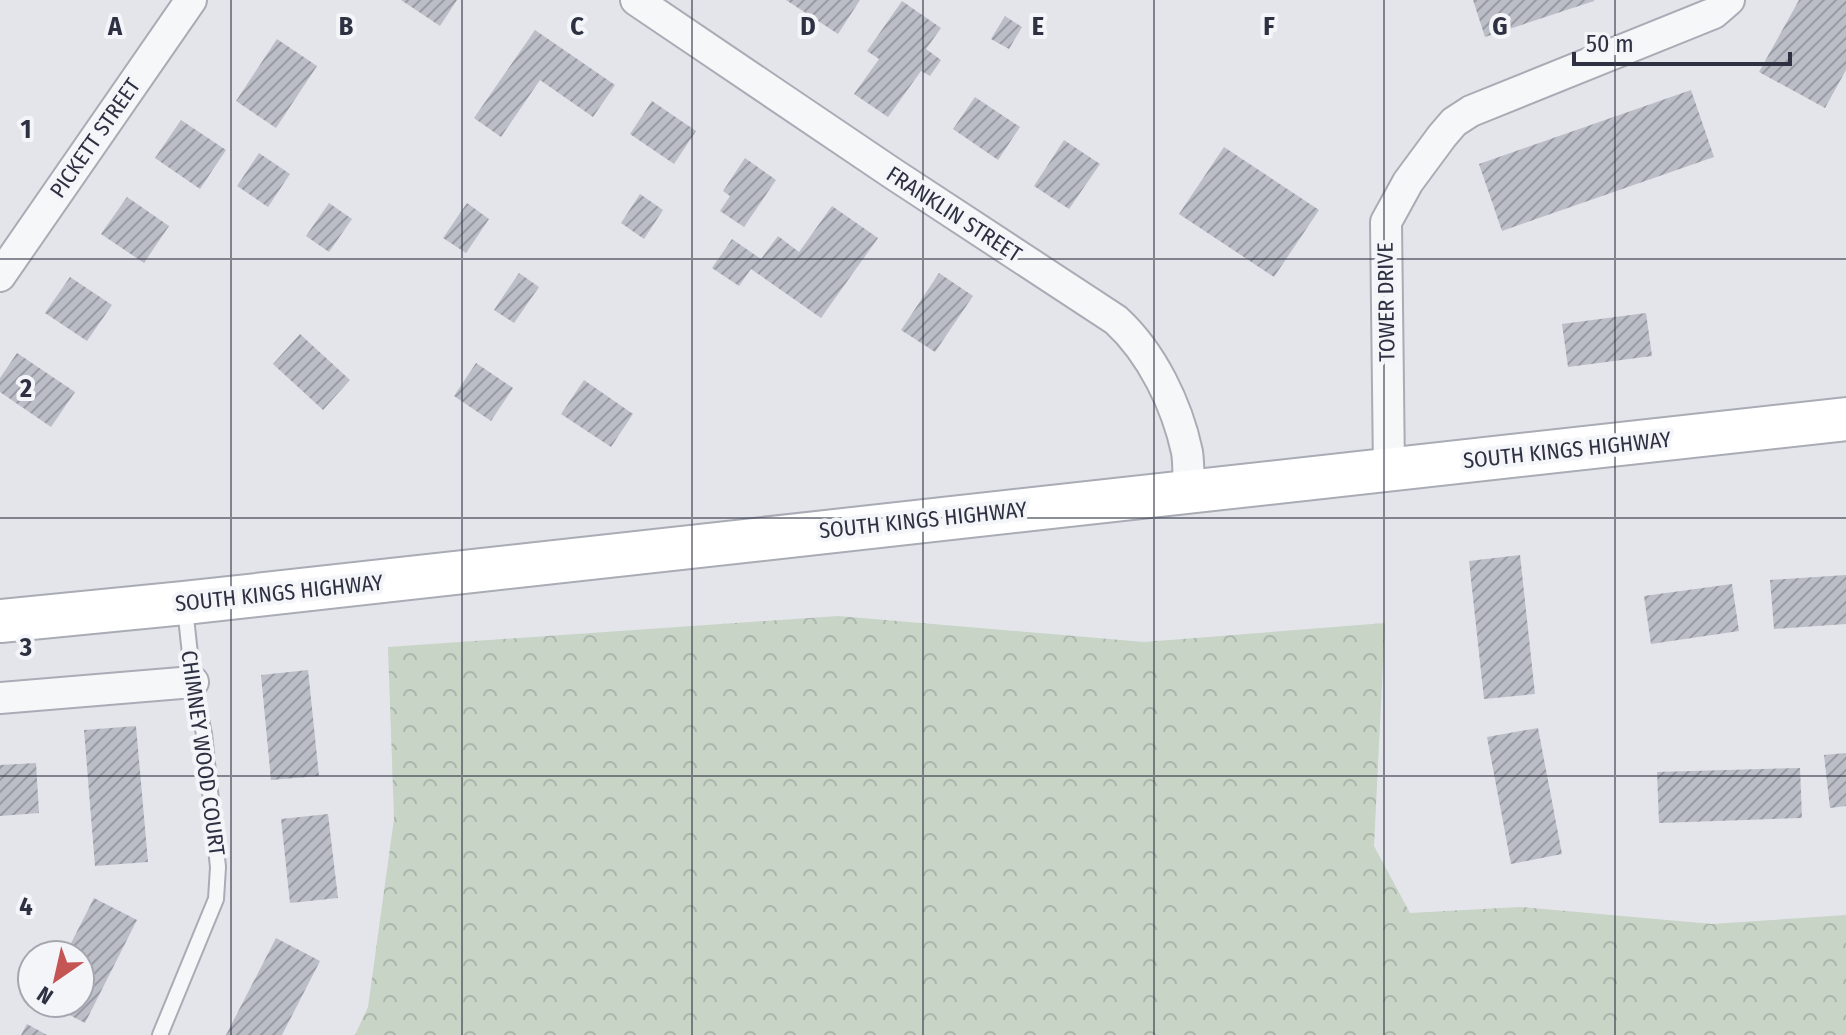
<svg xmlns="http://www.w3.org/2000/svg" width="1846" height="1035" font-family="'Fira Sans Condensed',sans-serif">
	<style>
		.forest { fill: url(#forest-crowns) }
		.building { fill: url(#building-hatch) }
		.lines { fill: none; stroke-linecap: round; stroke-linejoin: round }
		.lane-casing { stroke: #a9abb5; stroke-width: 18 }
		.street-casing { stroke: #a9abb5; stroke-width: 34 }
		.secondary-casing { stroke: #a9abb5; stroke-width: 46 }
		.lane { stroke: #f6f7f9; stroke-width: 14 }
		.street { stroke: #f6f7f9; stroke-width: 30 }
		.secondary { stroke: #fff; stroke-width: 42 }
		.grid { fill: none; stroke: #2d3142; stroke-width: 2; stroke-opacity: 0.55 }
		.labels { text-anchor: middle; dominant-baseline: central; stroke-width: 8; stroke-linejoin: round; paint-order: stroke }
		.street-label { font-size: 22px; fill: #2d3142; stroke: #f3f5f8 }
		.grid-label { font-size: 26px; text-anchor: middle; font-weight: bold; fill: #2d3142; stroke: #f3f5f8; stroke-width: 8; stroke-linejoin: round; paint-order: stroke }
	</style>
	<defs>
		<pattern id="forest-crowns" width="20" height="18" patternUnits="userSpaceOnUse" patternTransform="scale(2)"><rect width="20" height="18" fill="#c7d4c6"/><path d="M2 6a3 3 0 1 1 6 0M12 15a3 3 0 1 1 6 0" fill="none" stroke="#abb6ab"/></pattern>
		<pattern id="building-hatch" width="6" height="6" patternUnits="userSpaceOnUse" patternTransform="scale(2)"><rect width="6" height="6" fill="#bbbec7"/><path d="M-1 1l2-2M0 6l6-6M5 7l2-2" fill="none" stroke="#989ba3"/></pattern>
	</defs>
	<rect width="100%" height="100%" fill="#e4e5eb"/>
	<path class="forest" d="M838,616L1144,642L1385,623L1374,846L1410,913L1520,907L1712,924L1846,915V1035H355L368,1007L394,819L388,647Z"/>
	<g class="building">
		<path d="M401,0H457L440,26Z"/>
		<path d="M786,0H860L838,34Z"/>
		<path d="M1473,0H1594V1L1485,37Z"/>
		<path d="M1799,0H1846V70L1825,108L1759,72Z"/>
		<path d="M902,1L941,28L926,49L941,60L930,76L921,71L888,117L854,94L879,59L867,51Z"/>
		<path d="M1005,16L1022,27L1009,49L991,39Z"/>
		<path d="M535,30L615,85L593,117L540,80L501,137L474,118Z"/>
		<path d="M277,39L317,66L276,128L236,101Z"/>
		<path d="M1691,90L1714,157L1502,231L1479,164Z"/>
		<path d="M975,97L1020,127L998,160L953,129Z"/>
		<path d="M652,101L696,131L674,164L630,134Z"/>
		<path d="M181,120L226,150L200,189L155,158Z"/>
		<path d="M1064,140L1100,164L1069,209L1034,186Z"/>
		<path d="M1224,147L1319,210L1274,277L1179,214Z"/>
		<path d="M259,153L290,174L268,207L237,186Z"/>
		<path d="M745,158L776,180L744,227L720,211L730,196L723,191Z"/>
		<path d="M640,194L663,210L644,239L621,223Z"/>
		<path d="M127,197L169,226L144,263L101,234Z"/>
		<path d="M329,203L352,219L329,252L306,236Z"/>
		<path d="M467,203L489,219L466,253L443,238Z"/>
		<path d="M832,206L878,238L821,318L751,269L739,286L712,268L732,239L761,259L778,236L799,252Z"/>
		<path d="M519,273L539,287L514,323L494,310Z"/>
		<path d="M939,273L973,296L935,352L901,330Z"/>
		<path d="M70,277L112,305L87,341L45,313Z"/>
		<path d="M1646,313L1652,356L1568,367L1562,324Z"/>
		<path d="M300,334L350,380L323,410L273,364Z"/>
		<path d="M17,353L75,392L51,427L0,392V378Z"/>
		<path d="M476,363L513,388L491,421L454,396Z"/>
		<path d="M584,380L633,414L611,447L561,414Z"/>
		<path d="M1520,555L1535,694L1484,699L1469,561Z"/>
		<path d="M1846,575V624L1774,629L1770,580Z"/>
		<path d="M1732,584L1739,631L1651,644L1644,596Z"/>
		<path d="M308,670L319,776L271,780L261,675Z"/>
		<path d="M136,726L148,862L95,866L84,730Z"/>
		<path d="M1538,728L1562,854L1511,864L1487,737Z"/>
		<path d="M1846,753V806L1830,808L1824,755Z"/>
		<path d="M36,763L39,813L0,816V765Z"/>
		<path d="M1800,768L1802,818L1659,823L1657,772Z"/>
		<path d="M328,814L338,898L290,903L281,819Z"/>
		<path d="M94,898L137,920L85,1023L46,1003H80V955H65Z"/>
		<path d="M276,938L320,961L282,1035H226Z"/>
		<path d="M27,1024L47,1035H21Z"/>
	</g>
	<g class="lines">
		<g class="lane-casing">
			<path id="lane" d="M160,1035L216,899L218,867L204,734L193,682L185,608"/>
		</g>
		<g class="street-casing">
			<g id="street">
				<path d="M636,0L892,173L1116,320C1152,353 1177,405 1187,452C1189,464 1188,478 1189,490"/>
				<path d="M0,276L191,0"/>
				<path d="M1389,470L1386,222L1408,182L1442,136L1454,122L1471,111L1714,13L1729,0"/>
				<path d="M0,698L193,682"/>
			</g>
		</g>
		<g class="secondary-casing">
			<path id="secondary" d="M0,621L184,603L1846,419"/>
		</g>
		<use href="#lane" class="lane"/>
		<use href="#street" class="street"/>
		<use href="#secondary" class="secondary"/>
	</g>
	<path class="grid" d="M231,0V1035M462,0V1035M692,0V1035M923,0V1035M1154,0V1035M1384,0V1035M1615,0V1035M0,259H1846M0,518H1846M0,776H1846"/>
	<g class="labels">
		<g class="street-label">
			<text transform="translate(95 138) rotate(-55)">PICKETT STREET</text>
			<text transform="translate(954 214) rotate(33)">FRANKLIN STREET</text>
			<text transform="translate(1386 302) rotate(-91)">TOWER DRIVE</text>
			<text transform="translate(1567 450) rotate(-6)">SOUTH KINGS HIGHWAY</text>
			<text transform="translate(923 520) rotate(-6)">SOUTH KINGS HIGHWAY</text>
			<text transform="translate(279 593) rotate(-6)">SOUTH KINGS HIGHWAY</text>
			<text transform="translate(203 753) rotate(82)">CHIMNEY WOOD COURT</text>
		</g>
	</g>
	<g class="grid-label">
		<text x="115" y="35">A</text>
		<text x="346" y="35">B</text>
		<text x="577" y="35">C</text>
		<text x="808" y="35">D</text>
		<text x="1038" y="35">E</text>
		<text x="1269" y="35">F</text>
		<text x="1500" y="35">G</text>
		<text x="26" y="138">1</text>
		<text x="26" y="397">2</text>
		<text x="26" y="656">3</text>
		<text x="26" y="915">4</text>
	</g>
	<g transform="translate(56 979) rotate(214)"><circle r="38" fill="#f3f5f8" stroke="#a4a7af" stroke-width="2"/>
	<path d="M0-6L14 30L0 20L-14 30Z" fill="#c55455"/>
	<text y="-12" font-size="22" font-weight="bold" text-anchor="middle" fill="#2d3142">N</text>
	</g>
	<path d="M1574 52v12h216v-12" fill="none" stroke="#2d3142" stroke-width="4"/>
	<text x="1586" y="52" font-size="24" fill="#2d3142" stroke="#f3f5f8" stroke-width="6" paint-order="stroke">50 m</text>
</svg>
